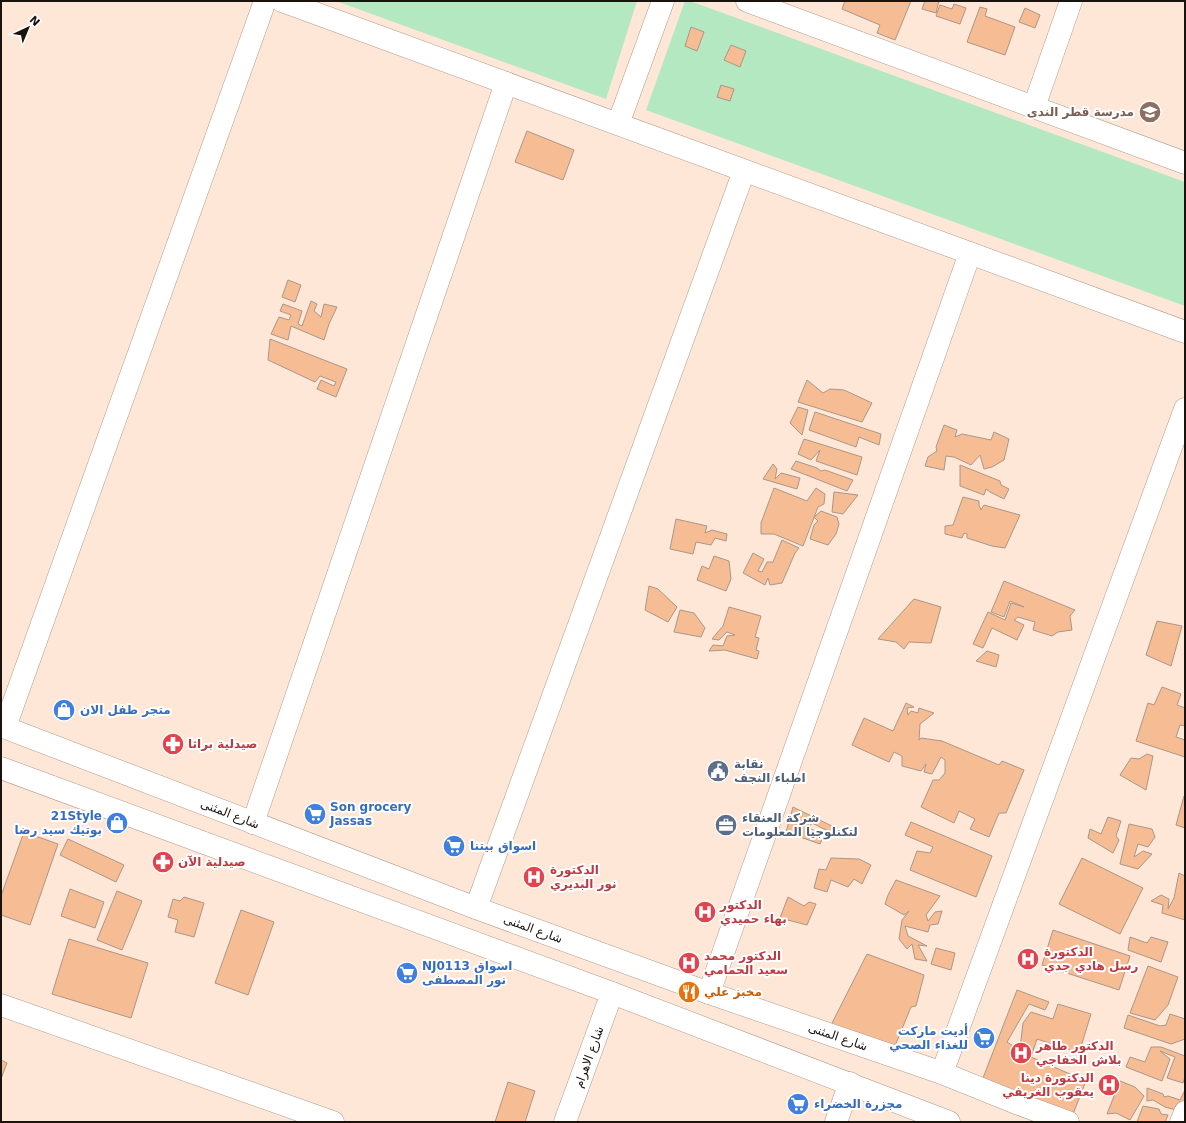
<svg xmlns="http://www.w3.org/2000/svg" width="1186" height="1123" font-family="'DejaVu Sans','Noto Sans Arabic',sans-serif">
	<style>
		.green { fill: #b3e8c1 }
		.building { fill: #f6bd94; stroke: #ab9687 }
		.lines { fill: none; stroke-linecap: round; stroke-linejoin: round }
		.minor-casing { stroke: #b19b8c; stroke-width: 23 }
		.major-casing { stroke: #b19b8c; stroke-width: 23 }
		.minor { stroke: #fff; stroke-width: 22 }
		.major { stroke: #fff; stroke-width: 22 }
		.labels { text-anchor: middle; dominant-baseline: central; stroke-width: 4; stroke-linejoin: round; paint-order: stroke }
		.education-label { font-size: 12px; font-weight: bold; fill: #785e54; stroke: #fff; text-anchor: end }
		.shop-label { font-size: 12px; font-weight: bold; fill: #366cbe; stroke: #fff; text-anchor: start }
		.health-label { font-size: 12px; font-weight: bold; fill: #be3a42; stroke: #fff; text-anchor: start }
		.service-label { font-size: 12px; font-weight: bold; fill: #4e5e75; stroke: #fff; text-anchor: start }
		.street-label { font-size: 12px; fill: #1a120d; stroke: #fff }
		.food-label { font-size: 12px; font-weight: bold; fill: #c56008; stroke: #fff; text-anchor: start }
	</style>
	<rect width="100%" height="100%" fill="#fee7d7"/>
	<g class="green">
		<path d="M336,1H637L606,99Z"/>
		<path d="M685,1H690L1185,182V306L646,110Z"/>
	</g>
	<g class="building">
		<path d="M845,1H911L895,40L877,33L880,25L842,9Z"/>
		<path d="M925,1H939L936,13L922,9Z"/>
		<path d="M954,4L966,8L960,24L936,16L940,5L952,9Z"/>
		<path d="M980,7L987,9L985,16L1015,27L1005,55L967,42Z"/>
		<path d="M1025,8L1040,15L1035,28L1019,22Z"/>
		<path d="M691,27L704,32L697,51L685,46Z"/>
		<path d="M731,45L746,51L740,67L724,60Z"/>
		<path d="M721,85L734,89L730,101L717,97Z"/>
		<path d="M527,131L574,150L563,180L515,162Z"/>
		<path d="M288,280L301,285L295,302L282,297Z"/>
		<path d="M311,301L317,304L314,311L321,317L324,304L337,307L329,324L324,340L291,326L288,340L271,334L279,317L289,320L291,315L280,311L283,304L302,311L298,324L302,326Z"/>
		<path d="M270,339L347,369L336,397L317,389L321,380L334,386L336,382L320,376L315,382L268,360Z"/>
		<path d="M807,380L823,393L830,389L844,390L872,403L862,422L798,402Z"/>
		<path d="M798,407L808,410L802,435L790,423Z"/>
		<path d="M815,412L881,434L879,445L859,437L856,447L809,430Z"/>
		<path d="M944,425L957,430L955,437L962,434L991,440L994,432L1009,439L1004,460L992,467L984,469L980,455L971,465L954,457L946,456L944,470L925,466L928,457L937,451L936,447Z"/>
		<path d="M804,439L862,457L857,475L816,461L820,450L811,460L798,454Z"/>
		<path d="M796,461L817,468L821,471L825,470L853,480L847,491L791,469Z"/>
		<path d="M773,464L777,469L775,479L781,473L800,478L797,489L763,479Z"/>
		<path d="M960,465L1000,481L1001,485L1009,489L1004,499L990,492L986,489L984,495L960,486Z"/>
		<path d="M774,488L807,501L816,488L825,494L824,504L818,507L803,546L774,534H761V523Z"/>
		<path d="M834,492L858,495L843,514L832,512Z"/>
		<path d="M963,497L979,501V505L981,510L984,505L1020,515L1005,548L992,546L967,538V534L964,533L962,538L945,534V526L953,525Z"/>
		<path d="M821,511L837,517L839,524L836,534L828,545L810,539L814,525L818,521L814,517Z"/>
		<path d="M676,519L707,526L705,533L712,530L727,534L726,541L715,538L711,545L696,542L693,554L670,549Z"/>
		<path d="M782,540L799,548L795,553L782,583L770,585L768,578L765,585L743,573L753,553L764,559L758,571L762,572L767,562H773Z"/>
		<path d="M714,556L729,561L731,579L726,591L697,580L702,566L709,569Z"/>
		<path d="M1004,581L1075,610L1070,616L1072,630L1058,632L1052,636L1033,630L1035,622L1018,617L1014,620L1024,625L1017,640L992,628L983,648L973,644L988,612L1005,620L1011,603L1024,607L1010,601L1004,617L991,612Z"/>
		<path d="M649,586L658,589L677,607L668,622L645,610Z"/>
		<path d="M914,599L941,607L931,643L909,642L904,649L896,642L878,639Z"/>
		<path d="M729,607L761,616L755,637L759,638L756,650L759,651L757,659L725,650L709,651L713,645L723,646L727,636L735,635L727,632L719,640L712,639L723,626Z"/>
		<path d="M680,610L694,613L705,628L701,637L674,632Z"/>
		<path d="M1157,621L1182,626L1171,666L1146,655Z"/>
		<path d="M987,651L999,655L996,667L976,661Z"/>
		<path d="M1162,687L1181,694L1177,705L1185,708V726L1180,725L1176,737L1185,740V757L1136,741L1148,703L1154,705Z"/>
		<path d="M906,703L914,707L907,708L908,715L911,711L918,713L919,708L934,713L920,724L919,740L921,738L942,741L999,765L1002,761L1024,770L1006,813H999L989,837L970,829L975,819L959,811L954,823L921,807L933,780H939L945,773V760L941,757L932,774L924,772L926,764L921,771L902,766V756L894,752L889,762L852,745L864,718L893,731Z"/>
		<path d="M1147,754L1153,756L1146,790L1120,775L1131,758L1139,759Z"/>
		<path d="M1184,796L1185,797V828L1176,825Z"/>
		<path d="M793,807L838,829L834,834L812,823L809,828L824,835L820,844L786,832Z"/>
		<path d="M1108,817L1121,821L1116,836L1119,840L1113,853L1088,838L1090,829L1101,834Z"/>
		<path d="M911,822L992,856L976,897L910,870L917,851L930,853L933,847L905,835Z"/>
		<path d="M1129,824L1152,829L1155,837L1148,847L1138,844L1134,857L1143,851L1152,854L1138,869L1120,864Z"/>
		<path d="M24,832L58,844L30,925L1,915V896Z"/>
		<path d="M68,839L124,865L116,882L60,855Z"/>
		<path d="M831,858L859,859L871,865L862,884L854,879L848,887L831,880L827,892L814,888L819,869L826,870Z"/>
		<path d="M1082,858L1143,888L1120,934L1059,904Z"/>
		<path d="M1179,873L1185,876V920L1162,913L1163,905L1151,901L1161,895L1169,899L1168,909L1174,898Z"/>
		<path d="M896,880L940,896L926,915L928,921L935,912L942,911L938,924L930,925L928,932L905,926L908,936L927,946L918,945L927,961L915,959L912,944L907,949L899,939L902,920L909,911L904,915L885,904L888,895Z"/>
		<path d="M70,889L104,902L95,928L61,916Z"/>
		<path d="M117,891L142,901L122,950L97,940Z"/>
		<path d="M184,897L204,903L194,937L175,932L178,920L168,917L173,899L180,901Z"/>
		<path d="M788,897L804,906L809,902L816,904L807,925L780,918Z"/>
		<path d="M241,910L274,922L248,995L215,983Z"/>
		<path d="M1053,930L1130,956L1119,990L1042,965Z"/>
		<path d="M1130,937L1147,943L1151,937L1168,942L1161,962L1128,950Z"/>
		<path d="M69,939L148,963L131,1018L52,994Z"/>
		<path d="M936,948L955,953L951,970L931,964Z"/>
		<path d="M867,954L924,975L916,1006L911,1007L888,1063L825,1037Z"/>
		<path d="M1148,966L1178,977L1168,1005L1155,1020L1130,1013Z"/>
		<path d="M1017,990L1049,1002L1045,1010L1029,1004L1007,1042L1031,1057L1086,1081L1073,1114L983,1078Z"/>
		<path d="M1058,1004L1091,1014L1079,1053L1037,1039L1032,1054L1020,1048L1023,1023L1031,1012L1053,1019Z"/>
		<path d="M1170,1014L1185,1019V1039L1171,1044L1124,1028L1128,1015L1160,1026L1166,1025Z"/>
		<path d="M1151,1047H1161L1185,1056V1077L1183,1083L1167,1078L1175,1057L1160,1051L1170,1059L1162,1081L1126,1067L1130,1057L1145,1062Z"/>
		<path d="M1,1060L7,1063L1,1079Z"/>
		<path d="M1120,1081L1135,1087L1144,1096L1130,1120L1116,1113L1107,1114Z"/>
		<path d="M508,1082L535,1091L525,1122H495Z"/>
		<path d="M1147,1088L1163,1094L1164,1097L1168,1096L1180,1100L1185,1090V1099L1182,1106L1176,1110L1165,1107L1153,1100L1147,1101Z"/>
		<path d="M1143,1106L1159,1109L1161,1114L1168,1115L1165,1122H1137Z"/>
	</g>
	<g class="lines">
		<g class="minor-casing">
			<g id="minor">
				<path d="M282,1L1185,332"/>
				<path d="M747,1L1185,163"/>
				<path d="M1034,107L1071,1"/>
				<path d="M618,124L663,1"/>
				<path d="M5,727L265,1"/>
				<path d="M253,823L506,83"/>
				<path d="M476,908L744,171"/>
				<path d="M709,993L970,253"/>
				<path d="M1,1005L333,1122"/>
				<path d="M942,1073L1185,409"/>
				<path d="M565,1122L612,993"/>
				<path d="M836,1122L850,1083"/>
				<path d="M1181,1122L1185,1112"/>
			</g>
		</g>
		<g class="major-casing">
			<g id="major">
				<path d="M1,726L476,908L709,993L942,1073L1019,1104L1068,1122"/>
				<path d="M1,768L612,993L949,1122"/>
			</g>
		</g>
		<use href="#minor" class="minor"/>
		<use href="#major" class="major"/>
	</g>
	<defs>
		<g id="school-disc" transform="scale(1.15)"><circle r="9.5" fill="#8d6e63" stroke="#fff"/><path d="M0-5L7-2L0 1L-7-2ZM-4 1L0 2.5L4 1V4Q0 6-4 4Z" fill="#fff"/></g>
		<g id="shop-disc" transform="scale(1.15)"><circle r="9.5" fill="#3f7fe0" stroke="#fff"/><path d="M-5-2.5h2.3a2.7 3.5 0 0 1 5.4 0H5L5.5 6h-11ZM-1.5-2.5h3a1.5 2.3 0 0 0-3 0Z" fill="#fff"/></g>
		<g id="pharmacy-disc" transform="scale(1.15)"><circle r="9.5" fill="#e0444e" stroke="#fff"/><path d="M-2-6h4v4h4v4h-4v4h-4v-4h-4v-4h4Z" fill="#fff"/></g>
		<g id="civic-disc" transform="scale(1.15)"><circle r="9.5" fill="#5c6f8a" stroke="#fff"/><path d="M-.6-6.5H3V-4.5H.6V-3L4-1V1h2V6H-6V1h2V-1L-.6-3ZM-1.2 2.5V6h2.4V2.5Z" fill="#fff"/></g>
		<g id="supermarket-disc" transform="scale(1.15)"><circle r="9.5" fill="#3f7fe0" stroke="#fff"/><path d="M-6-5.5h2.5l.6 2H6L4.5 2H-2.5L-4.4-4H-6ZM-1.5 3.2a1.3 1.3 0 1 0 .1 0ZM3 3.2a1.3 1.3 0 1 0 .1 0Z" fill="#fff"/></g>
		<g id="office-disc" transform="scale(1.15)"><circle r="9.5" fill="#5c6f8a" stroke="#fff"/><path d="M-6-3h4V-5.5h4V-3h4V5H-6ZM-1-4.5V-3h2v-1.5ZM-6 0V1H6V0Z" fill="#fff"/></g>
		<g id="hospital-disc" transform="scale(1.15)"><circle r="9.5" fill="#e0444e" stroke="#fff"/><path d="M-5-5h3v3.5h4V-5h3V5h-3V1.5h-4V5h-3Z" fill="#fff"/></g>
		<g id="restaurant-disc" transform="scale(1.15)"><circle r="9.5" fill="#e8710a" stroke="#fff"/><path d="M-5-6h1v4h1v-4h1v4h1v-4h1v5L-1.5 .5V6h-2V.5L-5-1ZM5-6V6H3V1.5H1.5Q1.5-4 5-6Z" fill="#fff"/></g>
	</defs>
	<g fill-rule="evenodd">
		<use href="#school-disc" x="1150" y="112"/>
		<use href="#shop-disc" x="64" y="710"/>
		<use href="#pharmacy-disc" x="173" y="744"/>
		<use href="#civic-disc" x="718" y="771"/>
		<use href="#supermarket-disc" x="315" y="814"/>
		<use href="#shop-disc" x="117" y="823"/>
		<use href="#office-disc" x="726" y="825"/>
		<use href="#supermarket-disc" x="454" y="846"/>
		<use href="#pharmacy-disc" x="163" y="862"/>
		<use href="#hospital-disc" x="534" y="877"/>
		<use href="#hospital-disc" x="705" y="912"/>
		<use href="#hospital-disc" x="1028" y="959"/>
		<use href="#hospital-disc" x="689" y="963"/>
		<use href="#supermarket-disc" x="407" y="973"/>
		<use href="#restaurant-disc" x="689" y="992"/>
		<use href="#supermarket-disc" x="984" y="1038"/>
		<use href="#hospital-disc" x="1021" y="1053"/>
		<use href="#hospital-disc" x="1109" y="1085"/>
		<use href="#supermarket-disc" x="798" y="1104"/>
	</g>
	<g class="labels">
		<g class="education-label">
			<text x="1134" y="112">مدرسة قطر الندى</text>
		</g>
		<g class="shop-label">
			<text x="80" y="710">متجر طفل الان</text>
			<text x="330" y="807">Son grocery<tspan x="330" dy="14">Jassas</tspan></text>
			<text x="102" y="816" text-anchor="end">21Style<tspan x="102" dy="14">بوتيك سيد رضا</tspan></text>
			<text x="470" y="846">اسواق بيتنا</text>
			<text x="422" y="966">NJ0113 اسواق<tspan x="422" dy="14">نور المصطفى</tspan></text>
			<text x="968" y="1031" text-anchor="end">أديت ماركت<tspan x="968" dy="14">للغذاء الصحي</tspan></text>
			<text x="814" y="1104">مجزرة الخضراء</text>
		</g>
		<g class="health-label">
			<text x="188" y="744">صيدلية براثا</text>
			<text x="178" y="862">صيدلية الآن</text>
			<text x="550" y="870">الدكتورة<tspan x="550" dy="14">نور البديري</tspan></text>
			<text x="720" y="905">الدكتور<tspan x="720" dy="14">بهاء حميدي</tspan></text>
			<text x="1044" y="952">الدكتورة<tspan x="1044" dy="14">رسل هادي جدي</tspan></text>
			<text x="704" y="956">الدكتور محمد<tspan x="704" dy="14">سعيد الحمامي</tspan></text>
			<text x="1036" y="1046">الدكتور طاهر<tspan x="1036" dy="14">بلاش الخفاجي</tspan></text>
			<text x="1094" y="1078" text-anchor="end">الدكتورة دينا<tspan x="1094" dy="14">يعقوب الغريفي</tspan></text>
		</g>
		<g class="service-label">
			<text x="734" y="764">نقابة<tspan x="734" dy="14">اطباء النجف</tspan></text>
			<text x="742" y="818">شركة العنقاء<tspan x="742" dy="14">لتكنلوجيا المعلومات</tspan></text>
		</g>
		<g class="street-label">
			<text transform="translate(230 814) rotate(21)">شارع المثنى</text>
			<text transform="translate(533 929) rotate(20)">شارع المثنى</text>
			<text transform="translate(838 1037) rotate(19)">شارع المثنى</text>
			<text transform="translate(589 1057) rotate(-70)">شارع الاهرام</text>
		</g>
		<g class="food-label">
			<text x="704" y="992">مخبز علي</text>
		</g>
	</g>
	<rect width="1186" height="1123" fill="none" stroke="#1a120d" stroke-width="4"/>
	<g transform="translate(28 28) rotate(44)" stroke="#ffffff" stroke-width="3" paint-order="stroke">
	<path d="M0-3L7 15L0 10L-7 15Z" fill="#1a120d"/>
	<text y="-6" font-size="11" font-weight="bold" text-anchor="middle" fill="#1a120d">N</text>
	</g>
</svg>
